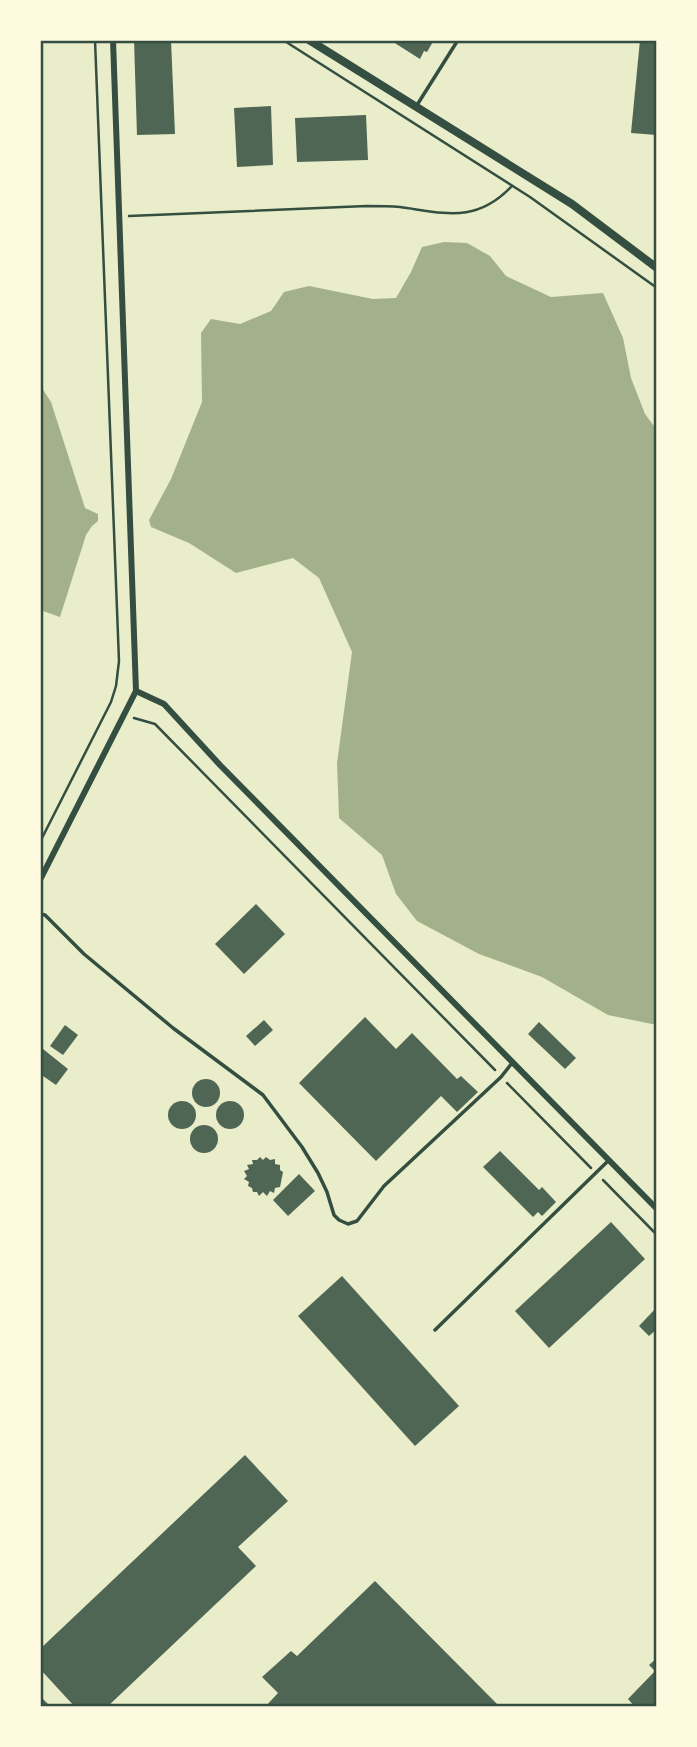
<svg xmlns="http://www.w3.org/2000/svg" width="697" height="1747" font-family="'Libre Baskerville',serif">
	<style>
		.water { fill: #a3b18a }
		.building { fill: #4f6655 }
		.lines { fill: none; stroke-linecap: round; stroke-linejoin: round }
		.path { stroke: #344e41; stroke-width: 2.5 }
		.service { stroke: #344e41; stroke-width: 3.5 }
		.minor { stroke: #344e41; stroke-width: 6 }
		.tertiary { stroke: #344e41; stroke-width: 8 }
		.neatline { fill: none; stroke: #344e41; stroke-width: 2.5 }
	</style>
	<rect width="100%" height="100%" fill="#e9edc9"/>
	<g class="water">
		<path d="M444,242L467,243L490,256L506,276L551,297L603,293L623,338L631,378L645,414L657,430V1025L608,1015L542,977L479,954L417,921L396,894L382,855L339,818L337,763L352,652L319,578L293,558L236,573L189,543L151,527L149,520L171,479L202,402L201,333L211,319L240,324L271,311L284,292L309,286L373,299L396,298L411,272L422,247Z"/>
		<path d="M40,385L51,402L85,508L98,514V521L92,526L86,535L60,617L40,610Z"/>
	</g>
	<g class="building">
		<path d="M134,40H171L175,134L137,135Z"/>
		<path d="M390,40H434L427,52L424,51L420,59Z"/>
		<path d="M640,40H657V135L631,133Z"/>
		<path d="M271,106L273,165L237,167L234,108Z"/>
		<path d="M366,115L368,160L297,162L295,118Z"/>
		<path d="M256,904L285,934L244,974L215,944Z"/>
		<path d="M365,1017L396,1049L412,1033L457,1079L461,1076L478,1092L457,1112L441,1096L376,1161L299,1083Z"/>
		<path d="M264,1020L273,1030L255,1046L246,1036Z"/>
		<path d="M539,1022L576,1058L565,1069L528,1034Z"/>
		<path d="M65,1025L78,1035L63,1055L50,1046Z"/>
		<path d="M43,1049L68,1069L56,1085L40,1074V1053Z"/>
		<circle cx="206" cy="1093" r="14"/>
		<circle cx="230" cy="1115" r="14"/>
		<circle cx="182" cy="1115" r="14"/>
		<circle cx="204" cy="1139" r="14"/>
		<path d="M500,1151L539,1190L542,1187L556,1202L542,1216L538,1212L533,1217L483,1167Z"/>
		<path d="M260,1157L263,1160L266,1157L270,1160L275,1159V1164L280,1165V1170L283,1172L280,1187L275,1188L274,1193L270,1191L267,1196L263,1192L259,1196L257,1192H253L252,1188L248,1186L249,1182L244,1179L247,1176L244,1171L249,1169L247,1165L253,1164L252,1160H257Z"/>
		<path d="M299,1174L315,1191L288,1216L273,1200Z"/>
		<path d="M611,1222L645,1259L549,1348L515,1311Z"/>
		<path d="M342,1276L459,1406L415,1446L298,1316Z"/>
		<path d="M657,1307V1329L649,1336L639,1326Z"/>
		<path d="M245,1455L288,1501L238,1547L256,1566L107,1707H75L40,1669V1649Z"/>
		<path d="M375,1581L500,1707H265L278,1693L262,1677L291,1651L297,1656Z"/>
		<path d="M657,1658V1707H635L628,1699L655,1671L649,1665Z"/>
		<path d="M40,1696L51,1707H40Z"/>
	</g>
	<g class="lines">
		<g class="path">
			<path d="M283,40L530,197L657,288"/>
			<path d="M129,216L366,206C377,206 389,206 400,207C445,213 476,224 512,186"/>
			<path d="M134,718L155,724L495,1070"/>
			<path d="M40,842L111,702L116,686L119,661L95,40"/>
			<path d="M507,1083L591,1168"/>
			<path d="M603,1180L657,1235"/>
		</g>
		<g class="service">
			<path d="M417,105L458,40"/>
			<path d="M40,914L45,915L84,954L173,1028L263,1095L302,1147L318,1173L327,1192L334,1215L339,1220L348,1224L357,1221L384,1186L501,1077L512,1063"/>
			<path d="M435,1330L609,1160"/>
		</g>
		<g class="minor">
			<path d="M136,691L164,704L220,765L657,1209"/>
			<path d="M40,880L136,691L113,40"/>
		</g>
		<path class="tertiary" d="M309,40L572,204L657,268"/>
	</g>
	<rect width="697" height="1747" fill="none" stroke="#fefae0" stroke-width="84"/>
	<rect x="42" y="42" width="613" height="1663" class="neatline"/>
</svg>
